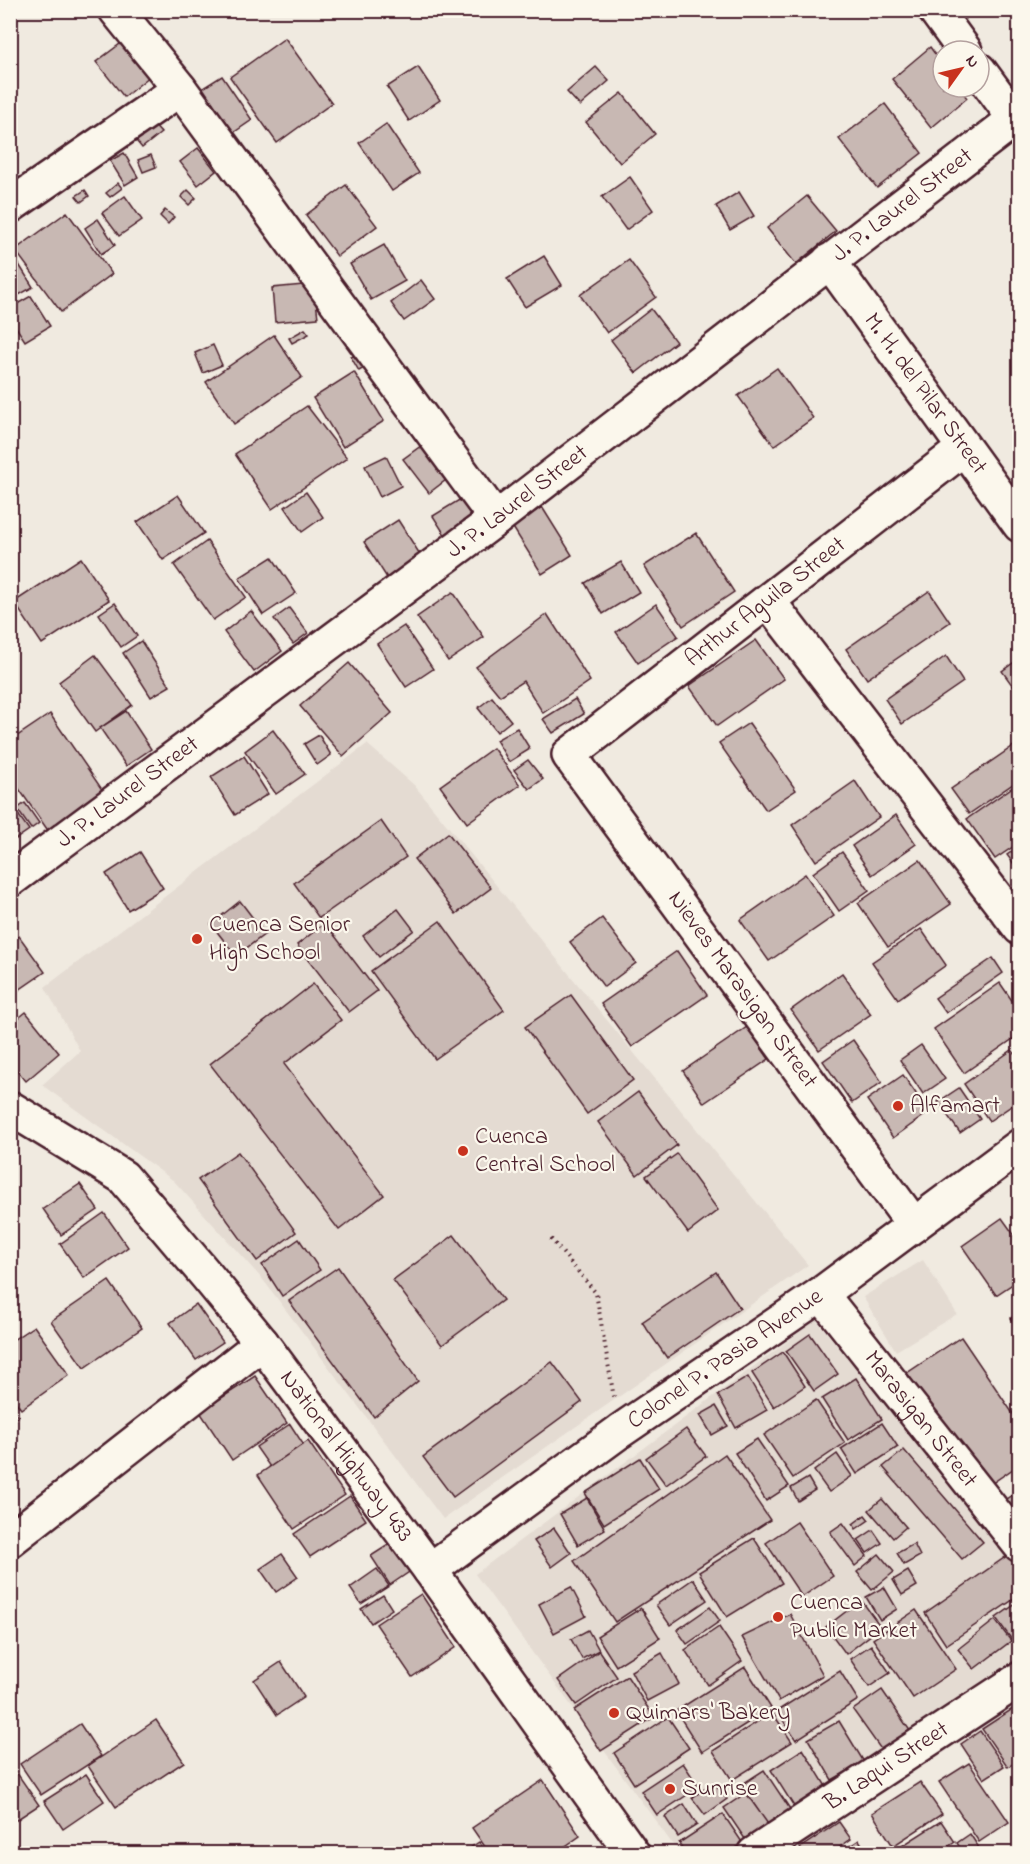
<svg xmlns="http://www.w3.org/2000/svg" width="1030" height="1864" font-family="'Indie Flower',sans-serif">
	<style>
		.built { fill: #e4dbd2 }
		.building { fill: #c8b8b3; stroke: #4a1f2b; stroke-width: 1.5 }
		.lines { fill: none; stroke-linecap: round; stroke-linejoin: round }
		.minor-casing { stroke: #4a1f2b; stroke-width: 38 }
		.primary-casing { stroke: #4a1f2b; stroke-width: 38 }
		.path { stroke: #4a1f2b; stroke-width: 4; stroke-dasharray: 1.5 4.5; stroke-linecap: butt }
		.minor { stroke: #fbf7ec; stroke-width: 33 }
		.primary { stroke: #fbf7ec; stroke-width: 33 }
		.poi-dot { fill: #c8321e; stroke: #fbf7ec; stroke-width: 2 }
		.labels { text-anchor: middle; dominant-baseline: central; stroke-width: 4.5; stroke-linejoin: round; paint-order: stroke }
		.street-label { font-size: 24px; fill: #4a1f2b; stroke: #fbf7ec }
		.poi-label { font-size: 24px; fill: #4a1f2b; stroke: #fbf7ec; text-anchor: start }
	</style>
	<rect width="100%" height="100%" fill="#f0eae0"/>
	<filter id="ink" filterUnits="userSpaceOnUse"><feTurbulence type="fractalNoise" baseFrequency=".0167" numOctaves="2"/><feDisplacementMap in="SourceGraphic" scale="12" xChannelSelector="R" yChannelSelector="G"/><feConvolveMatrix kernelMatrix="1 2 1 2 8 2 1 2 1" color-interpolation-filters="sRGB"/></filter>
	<g filter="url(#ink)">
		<g class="built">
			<path d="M367,744L414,785L808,1265L443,1519L264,1281L174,1181L42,1085L80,1051L45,987Z"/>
			<path d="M923,1260L957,1314L896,1351L863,1297Z"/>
			<path d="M816,1320L1019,1568V1667L739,1853H679L475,1574Z"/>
		</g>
		<g class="building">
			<path d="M128,38L155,72L124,97L96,62Z"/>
			<path d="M285,38L332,103L277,143L230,77Z"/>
			<path d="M930,47L943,65V87H959L967,98L931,128L892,79Z"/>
			<path d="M418,67L440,100L409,121L387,87Z"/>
			<path d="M596,67L609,81L580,106L567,92Z"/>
			<path d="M222,76L252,120L233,133L203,88Z"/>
			<path d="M622,93L655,134L620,163L586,122Z"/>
			<path d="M885,104L922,153L877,188L839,139Z"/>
			<path d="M151,122L161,133L142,148L133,137Z"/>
			<path d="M386,124L419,173L392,191L359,143Z"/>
			<path d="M198,148L216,171L198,185L180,162Z"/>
			<path d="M124,153L138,177L125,185L110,161Z"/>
			<path d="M151,155L156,167L143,172L138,160Z"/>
			<path d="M630,177L653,210L626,230L602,197Z"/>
			<path d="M118,183L122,188L110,197L106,193Z"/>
			<path d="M346,185L377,226L337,256L306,215Z"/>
			<path d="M85,190L89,196L81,202L76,196Z"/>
			<path d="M188,190L196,198L189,205L181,197Z"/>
			<path d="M739,192L754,216L730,230L716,206Z"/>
			<path d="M125,196L142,220L119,236L102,213Z"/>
			<path d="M807,196L836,231L796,264L767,228Z"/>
			<path d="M165,210L174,217L168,224L160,216Z"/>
			<path d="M67,212L112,274L61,312L15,250Z"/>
			<path d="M98,219L115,245L101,254L85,228Z"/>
			<path d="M384,245L405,281L371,300L350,264Z"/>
			<path d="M10,250L33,287L10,300Z"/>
			<path d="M544,256L562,285L525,307L507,279Z"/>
			<path d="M629,260L656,297L607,333L580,295Z"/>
			<path d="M421,280L435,299L404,321L391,303Z"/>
			<path d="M314,284L318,318L275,322L272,288Z"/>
			<path d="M31,296L50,326L25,341L10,318V308Z"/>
			<path d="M651,309L676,342L636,373L611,340Z"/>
			<path d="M305,329L309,334L292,343L289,338Z"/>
			<path d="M274,335L302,377L234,424L206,382Z"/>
			<path d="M213,345L222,365L203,373L195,353Z"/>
			<path d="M364,351L371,364L359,371L351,357Z"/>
			<path d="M777,368L813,418L774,446L738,396Z"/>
			<path d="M354,372L384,421L343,447L313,398Z"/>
			<path d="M307,406L347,458L272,509L235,454Z"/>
			<path d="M429,440L455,473L429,493L403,459Z"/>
			<path d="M386,456L401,486L380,497L365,466Z"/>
			<path d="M306,492L323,517L302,532L285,507Z"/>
			<path d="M469,494L483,516L447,538L433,516Z"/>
			<path d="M178,495L204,533L163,560L137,522Z"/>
			<path d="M542,507L572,555L542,574L512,526Z"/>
			<path d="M398,520L423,559L389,581L364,542Z"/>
			<path d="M696,533L734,592L683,626L644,566Z"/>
			<path d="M207,541L246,597L213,620L174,565Z"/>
			<path d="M272,557L296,593L263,615L239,578Z"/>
			<path d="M81,558L109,600L42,644L14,602Z"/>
			<path d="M621,562L639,592L603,614L585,583Z"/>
			<path d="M929,591L950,622L867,679L846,649Z"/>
			<path d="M453,592L484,637L448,661L417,617Z"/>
			<path d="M115,603L137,636L121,647L99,614Z"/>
			<path d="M656,604L678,636L638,663L616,632Z"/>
			<path d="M289,608L308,633L293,644L274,619Z"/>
			<path d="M251,611L282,651L254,672L224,632Z"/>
			<path d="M547,614L590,681L543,713L523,681L500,696L476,667Z"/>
			<path d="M404,626L433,669L406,687L377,644Z"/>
			<path d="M756,640L784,679L717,726L689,686Z"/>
			<path d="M141,641L170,686L151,697L123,653Z"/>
			<path d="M95,655L132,705L95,732L59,682Z"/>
			<path d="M946,656L963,682L902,724L885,699Z"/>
			<path d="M1020,658V696L1002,671Z"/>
			<path d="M349,663L392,713L343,756L300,706Z"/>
			<path d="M492,697L511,721L497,732L478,708Z"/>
			<path d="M575,699L584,714L553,733L543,719Z"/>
			<path d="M126,711L151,749L126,766L100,728Z"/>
			<path d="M50,714L112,804L56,842L10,776V741Z"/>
			<path d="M749,723L796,790L766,810L719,743Z"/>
			<path d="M517,728L530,749L509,762L496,740Z"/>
			<path d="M273,730L305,774L276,794L245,751Z"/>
			<path d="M319,735L331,755L317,765L304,744Z"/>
			<path d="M1015,745L1020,751V779L969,814L951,789Z"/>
			<path d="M493,748L520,785L467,823L440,786Z"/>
			<path d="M244,756L268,794L235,815L211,777Z"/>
			<path d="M528,760L543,779L529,789L514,770Z"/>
			<path d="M855,781L879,817L816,861L792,825Z"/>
			<path d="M1020,782V842L995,859L967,819Z"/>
			<path d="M10,803L29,830L10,843Z"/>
			<path d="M25,803L39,823L31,829L17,809Z"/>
			<path d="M896,815L916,844L872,875L852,846Z"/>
			<path d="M381,821L406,857L319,918L294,883Z"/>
			<path d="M448,833L491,888L456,914L414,859Z"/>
			<path d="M1020,846V872L1007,855Z"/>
			<path d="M140,852L163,888L128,910L106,874Z"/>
			<path d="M842,852L869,890L839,911L813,873Z"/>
			<path d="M920,860L951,904L888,947L858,903Z"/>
			<path d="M805,874L834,916L769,961L740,920Z"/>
			<path d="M240,901L265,934L236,956L211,924Z"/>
			<path d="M398,909L414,930L379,957L363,936Z"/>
			<path d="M602,918L636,963L604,987L570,942Z"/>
			<path d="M440,921L504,1010L435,1059L371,971Z"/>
			<path d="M325,923L377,991L349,1012L297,945Z"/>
			<path d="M921,929L946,965L898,999L872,962Z"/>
			<path d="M19,936L45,972L10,996V941Z"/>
			<path d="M677,951L707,995L632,1047L601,1004Z"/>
			<path d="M993,958L1003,973L946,1013L935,998Z"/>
			<path d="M842,973L871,1014L819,1050L791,1010Z"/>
			<path d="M1000,983L1020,1012V1034L964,1073L934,1029Z"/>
			<path d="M313,984L341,1020L284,1064L384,1195L339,1230L210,1064Z"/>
			<path d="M571,995L633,1080L587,1114L525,1027Z"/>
			<path d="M26,1012L59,1053L26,1081L10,1062V1025Z"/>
			<path d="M747,1027L769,1059L704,1103L683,1071Z"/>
			<path d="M853,1040L882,1082L852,1103L823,1061Z"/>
			<path d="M921,1045L945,1079L923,1094L900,1060Z"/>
			<path d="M1012,1050L1020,1060V1100L989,1121L964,1084Z"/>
			<path d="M903,1075L929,1112L893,1138L867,1100Z"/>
			<path d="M959,1088L980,1119L960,1133L938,1102Z"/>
			<path d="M638,1092L677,1145L637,1175L598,1122Z"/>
			<path d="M238,1152L296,1232L257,1261L198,1180Z"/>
			<path d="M677,1154L718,1210L688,1233L646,1176Z"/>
			<path d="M80,1184L98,1210L61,1235L43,1209Z"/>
			<path d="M104,1213L128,1247L84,1278L60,1244Z"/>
			<path d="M1002,1218L1020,1243V1279L996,1295L962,1246Z"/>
			<path d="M454,1235L503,1300L442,1345L393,1280Z"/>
			<path d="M299,1239L320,1270L282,1296L262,1265Z"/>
			<path d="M338,1267L418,1381L374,1417L289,1301Z"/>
			<path d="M716,1272L740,1308L667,1358L642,1322Z"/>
			<path d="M109,1281L142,1328L84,1368L51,1321Z"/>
			<path d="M196,1304L223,1342L196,1360L170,1323Z"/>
			<path d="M1020,1312V1330L1011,1318Z"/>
			<path d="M34,1326L69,1375L21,1409L10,1394V1342Z"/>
			<path d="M810,1334L838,1374L814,1391L786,1351Z"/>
			<path d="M961,1337L1020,1424V1464L985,1488L907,1373Z"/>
			<path d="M783,1352L805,1386L774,1407L752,1373Z"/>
			<path d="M552,1362L582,1402L453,1497L423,1457Z"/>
			<path d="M255,1376L287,1423L232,1460L200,1412Z"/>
			<path d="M748,1377L767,1410L736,1428L718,1395Z"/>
			<path d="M856,1378L882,1419L848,1440L822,1399Z"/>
			<path d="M816,1400L845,1443L793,1478L764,1435Z"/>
			<path d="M10,1406L18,1417L10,1422Z"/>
			<path d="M716,1406L728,1426L712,1435L700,1415Z"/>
			<path d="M882,1423L898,1447L857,1474L841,1449Z"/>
			<path d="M290,1424L303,1444L270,1467L256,1447Z"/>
			<path d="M686,1429L706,1456L666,1485L646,1458Z"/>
			<path d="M757,1439L789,1486L766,1501L735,1453Z"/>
			<path d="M308,1441L345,1495L294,1529L258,1475Z"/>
			<path d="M904,1450L983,1542L962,1559L883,1467Z"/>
			<path d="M725,1454L770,1520L615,1622L574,1561Z"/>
			<path d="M837,1454L852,1476L829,1492L814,1471Z"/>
			<path d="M640,1458L659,1489L604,1524L585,1493Z"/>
			<path d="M808,1478L815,1490L798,1501L791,1488Z"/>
			<path d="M1020,1490V1525L1003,1502Z"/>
			<path d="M350,1496L366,1520L310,1557L294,1534Z"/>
			<path d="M587,1498L605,1529L578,1545L560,1514Z"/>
			<path d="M882,1499L906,1527L893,1538L869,1510Z"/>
			<path d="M865,1515L869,1520L856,1529L853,1524Z"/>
			<path d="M797,1522L833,1576L802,1597L766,1543Z"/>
			<path d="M843,1523L867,1556L855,1566L830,1532Z"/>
			<path d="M554,1528L571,1553L552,1567L534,1541Z"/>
			<path d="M873,1530L882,1543L867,1553L858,1540Z"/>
			<path d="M754,1538L782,1583L727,1617L699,1572Z"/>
			<path d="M396,1540L415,1568L390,1585L371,1556Z"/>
			<path d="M914,1544L920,1556L904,1565L897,1553Z"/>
			<path d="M282,1554L298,1577L276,1592L260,1569Z"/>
			<path d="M879,1554L894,1572L872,1590L857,1572Z"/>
			<path d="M1007,1556L1020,1568V1595L946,1645L925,1613Z"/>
			<path d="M377,1569L389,1586L361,1604L350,1588Z"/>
			<path d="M908,1571L917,1586L902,1595L893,1580Z"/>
			<path d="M693,1579L707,1600L670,1625L656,1605Z"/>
			<path d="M571,1587L586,1616L554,1633L539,1604Z"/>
			<path d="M884,1587L897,1609L880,1620L866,1597Z"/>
			<path d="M421,1594L456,1647L412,1677L376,1624Z"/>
			<path d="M383,1595L392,1609L371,1623L361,1609Z"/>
			<path d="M861,1600L881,1627L846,1654L826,1627Z"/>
			<path d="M1020,1601V1651L996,1618Z"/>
			<path d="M710,1607L720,1621L687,1644L677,1630Z"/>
			<path d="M641,1608L660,1638L616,1666L597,1636Z"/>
			<path d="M916,1610L956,1669L913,1698L873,1639Z"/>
			<path d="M790,1614L823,1675L779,1701L742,1637Z"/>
			<path d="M995,1620L1011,1641L974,1669L958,1649Z"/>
			<path d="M719,1627L742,1661L708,1685L685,1650Z"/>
			<path d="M588,1630L599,1650L582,1659L571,1639Z"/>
			<path d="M871,1645L890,1673L869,1687L850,1659Z"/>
			<path d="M599,1651L617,1677L576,1705L558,1680Z"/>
			<path d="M662,1653L679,1684L647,1701L631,1671Z"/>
			<path d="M281,1662L304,1697L277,1715L254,1680Z"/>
			<path d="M745,1667L771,1708L702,1752L676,1711Z"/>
			<path d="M840,1671L858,1700L796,1740L777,1711Z"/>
			<path d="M627,1676L654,1717L601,1751L574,1710Z"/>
			<path d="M882,1690L913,1735L885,1755L853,1710Z"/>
			<path d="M1014,1708L1020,1716V1759L1008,1767L982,1729Z"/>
			<path d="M772,1712L792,1742L732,1780L713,1751Z"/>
			<path d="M668,1717L689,1748L634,1784L614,1753Z"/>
			<path d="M156,1720L184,1762L116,1807L88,1766Z"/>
			<path d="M839,1721L864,1762L832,1780L808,1739Z"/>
			<path d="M80,1724L101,1756L41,1795L20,1764Z"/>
			<path d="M980,1731L1004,1766L984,1779L961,1744Z"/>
			<path d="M803,1749L832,1796L800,1816L771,1770Z"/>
			<path d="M10,1763L39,1805L10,1824Z"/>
			<path d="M683,1763L699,1787L657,1815L641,1791Z"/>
			<path d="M969,1763L1009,1822L979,1842L939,1782Z"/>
			<path d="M764,1770L794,1815L771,1830L741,1785Z"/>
			<path d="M86,1774L104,1801L63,1829L44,1801Z"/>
			<path d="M543,1780L580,1836L554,1854H490L472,1828Z"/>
			<path d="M714,1782L727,1799L705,1815L692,1798Z"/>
			<path d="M920,1782L942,1814L893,1846L872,1813Z"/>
			<path d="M746,1793L768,1824L745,1839L724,1808Z"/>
			<path d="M684,1804L697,1825L678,1837L665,1817Z"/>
			<path d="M723,1814L744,1845L731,1854H686L679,1843Z"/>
			<path d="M941,1821L955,1842L937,1854H900L897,1849Z"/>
			<path d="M839,1822L851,1839L830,1854H804L800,1848Z"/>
			<path d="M970,1834L983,1854H964L957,1843Z"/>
			<path d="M859,1840L868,1854H838Z"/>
			<path d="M479,1842L487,1854H461Z"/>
		</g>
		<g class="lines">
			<g class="minor-casing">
				<g id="minor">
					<path d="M116,10L180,89L496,519"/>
					<path d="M935,10L965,51"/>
					<path d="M979,70L1015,119"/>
					<path d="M10,206L180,89"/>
					<path id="s1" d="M829,261L1020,525"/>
					<path d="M769,602L1020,928"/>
					<path id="s2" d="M10,880L496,519L1020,115"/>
					<path id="s3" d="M914,1225L569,755L963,449"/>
					<path id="s4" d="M821,1294L1020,1545"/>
					<path d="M10,1540L262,1343"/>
					<path id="s5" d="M430,1570L620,1431L821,1294L1020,1146"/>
					<path id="s6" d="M754,1854L1020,1679"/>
				</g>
			</g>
			<g class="primary-casing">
				<g id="primary">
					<path id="s7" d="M10,1108L123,1177L207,1276L262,1343L430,1570L633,1854"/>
				</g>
			</g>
			<path class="path" d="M551,1239L596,1293L614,1398"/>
			<use href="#minor" class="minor"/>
			<use href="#primary" class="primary"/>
		</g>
	</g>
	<g class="poi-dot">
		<circle cx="197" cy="939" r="6"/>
		<circle cx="898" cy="1106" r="6"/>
		<circle cx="463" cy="1151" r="6"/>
		<circle cx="778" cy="1617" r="6"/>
		<circle cx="614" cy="1713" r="6"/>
		<circle cx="670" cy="1789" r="6"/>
	</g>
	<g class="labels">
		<g class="street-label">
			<text stroke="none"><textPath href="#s2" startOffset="1119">J. P. Laurel Street</textPath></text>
			<text stroke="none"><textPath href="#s1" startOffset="164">M. H. del Pilar Street</textPath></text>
			<text stroke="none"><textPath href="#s2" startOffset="633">J. P. Laurel Street</textPath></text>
			<text stroke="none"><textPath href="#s3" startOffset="832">Arthur Aguila Street</textPath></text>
			<text stroke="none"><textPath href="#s2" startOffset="147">J. P. Laurel Street</textPath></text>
			<text transform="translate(742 990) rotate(54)">Nieves Marasigan Street</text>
			<text stroke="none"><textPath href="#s5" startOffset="363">Colonel P. Pasia Avenue</textPath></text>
			<text stroke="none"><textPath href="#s4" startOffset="160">Marasigan Street</textPath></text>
			<text stroke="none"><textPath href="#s7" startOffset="490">National Highway 433</textPath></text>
			<text stroke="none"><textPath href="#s6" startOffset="159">B. Laqui Street</textPath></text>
		</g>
		<g class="poi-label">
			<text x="209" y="925">Cuenca Senior<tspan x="209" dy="28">High School</tspan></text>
			<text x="910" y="1106">Alfamart</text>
			<text x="475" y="1137">Cuenca<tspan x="475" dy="28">Central School</tspan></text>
			<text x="790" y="1603">Cuenca<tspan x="790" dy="28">Public Market</tspan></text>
			<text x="626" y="1713">Quimars' Bakery</text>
			<text x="682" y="1789">Sunrise</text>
		</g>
	</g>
	<rect width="1030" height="1864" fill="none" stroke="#fbf7ec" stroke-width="36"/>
	<rect x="18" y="18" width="994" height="1828" fill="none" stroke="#4a1f2b" stroke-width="2" filter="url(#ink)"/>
	<g transform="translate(961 69) rotate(56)"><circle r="28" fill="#fbf7ec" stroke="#b4a19f" stroke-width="1.5"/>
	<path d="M0-4.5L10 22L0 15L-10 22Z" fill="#c8321e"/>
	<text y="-9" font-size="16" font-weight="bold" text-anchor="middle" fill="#4a1f2b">N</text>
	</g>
</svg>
